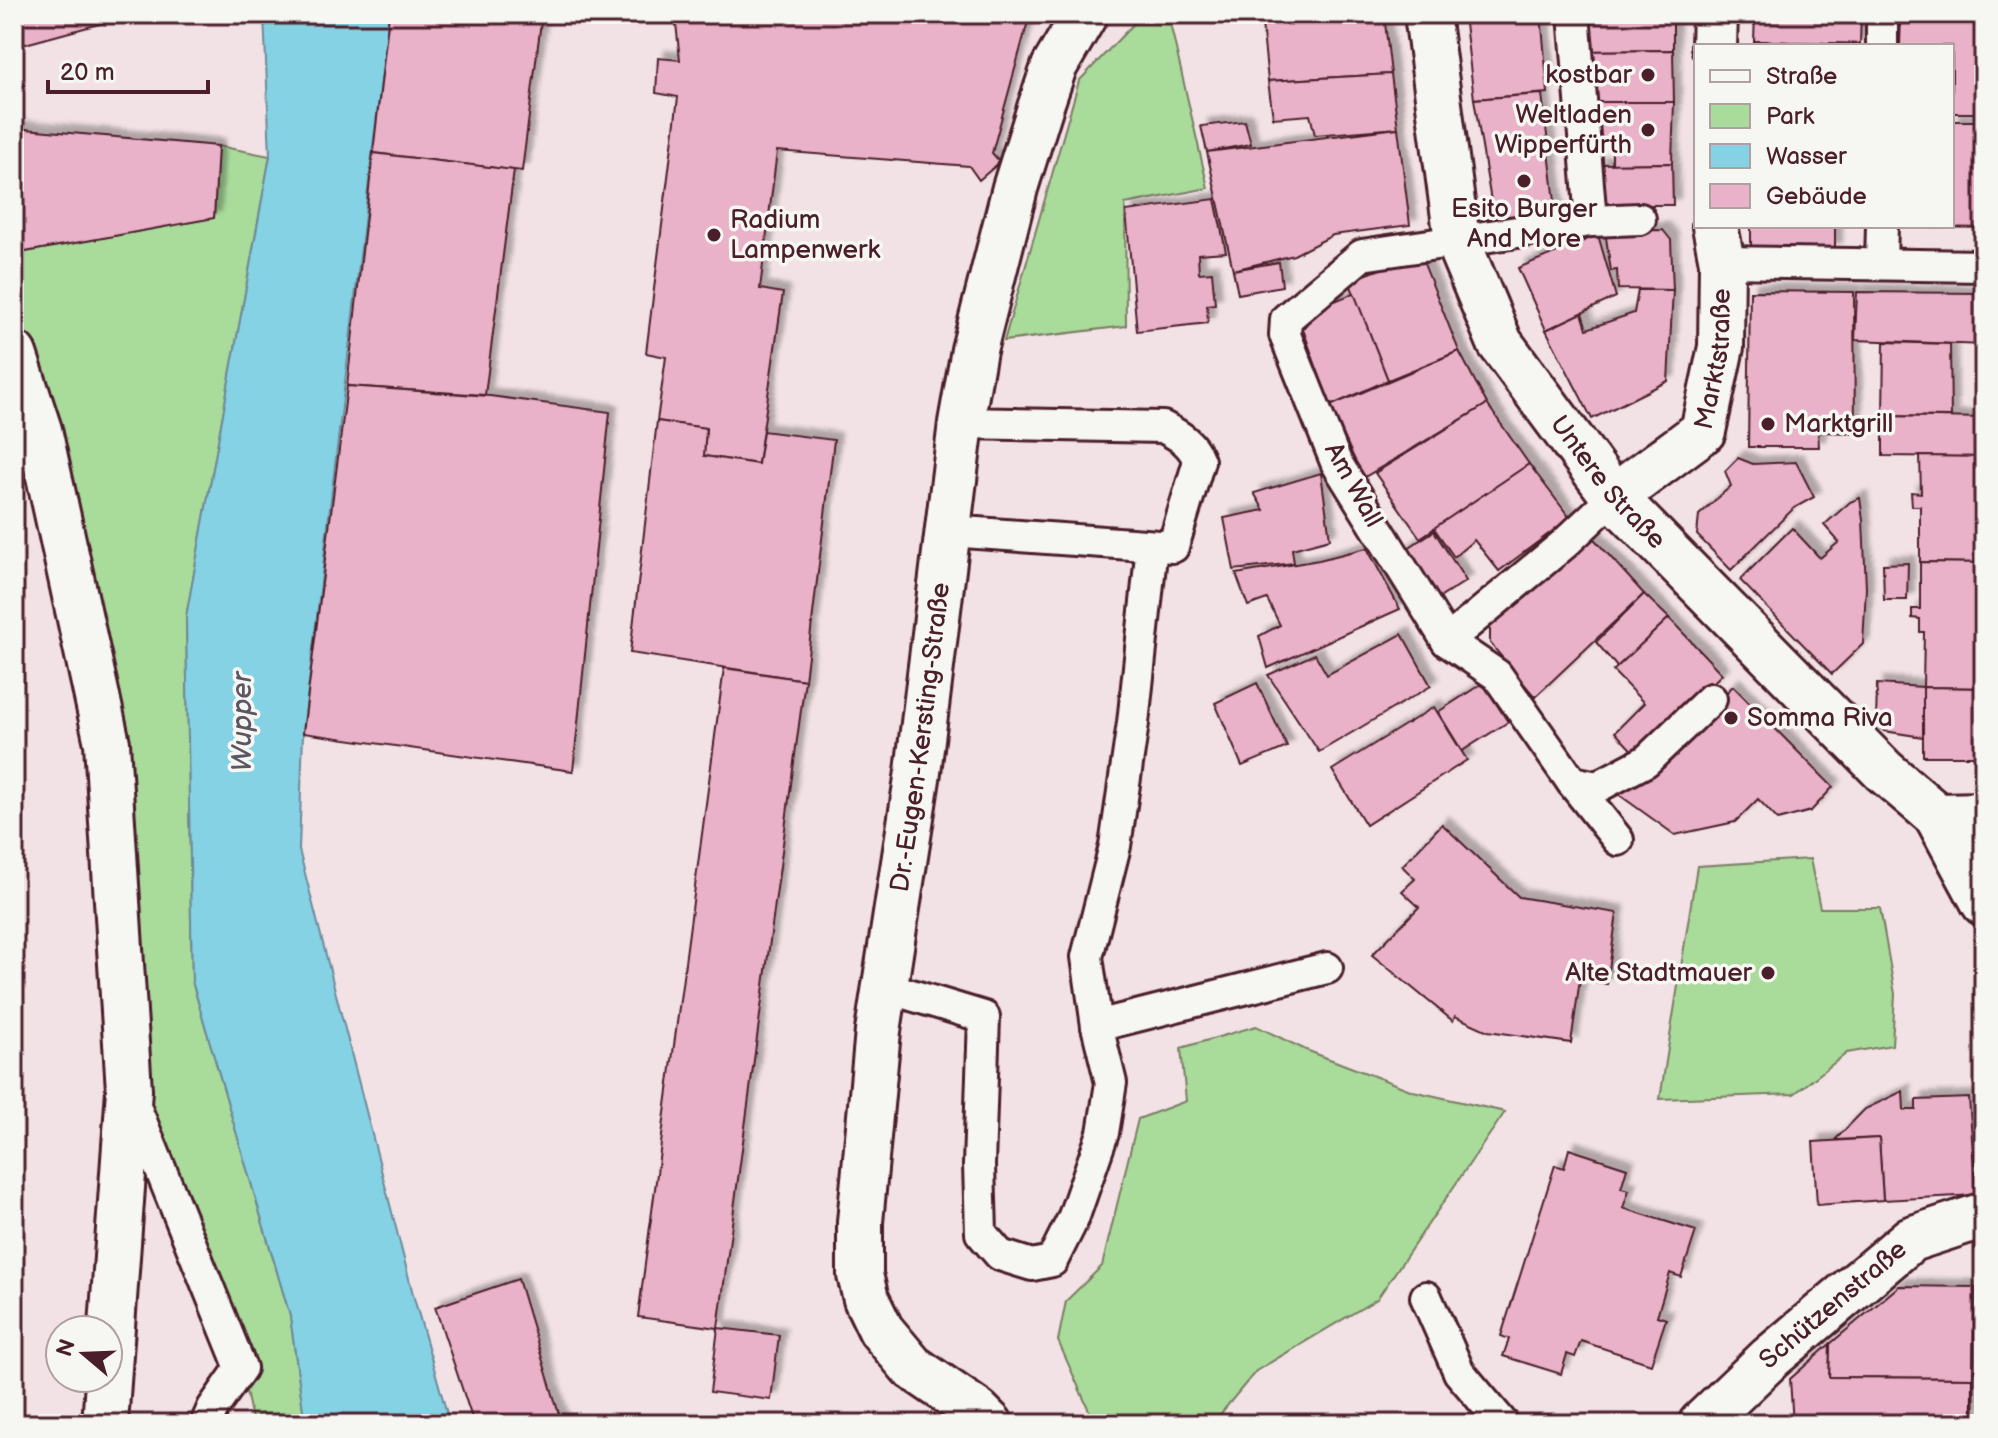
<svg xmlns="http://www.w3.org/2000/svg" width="1998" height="1438" font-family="'Balsamiq Sans',sans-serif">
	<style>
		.green { fill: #a9db9b; stroke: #7a7d63; stroke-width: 2 }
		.water { fill: #85d2e4; stroke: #6d8a9a; stroke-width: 2 }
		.building { fill: #eab2c8; stroke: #4a1f2b; stroke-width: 2; filter: url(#shadow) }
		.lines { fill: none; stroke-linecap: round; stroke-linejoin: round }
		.service-casing { stroke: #4a1f2b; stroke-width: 36 }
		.minor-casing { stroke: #4a1f2b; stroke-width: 50 }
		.tertiary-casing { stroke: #4a1f2b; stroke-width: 50 }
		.service { stroke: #f6f6f2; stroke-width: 30 }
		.minor { stroke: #f6f6f2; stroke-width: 44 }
		.tertiary { stroke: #f6f6f2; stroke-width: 44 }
		.poi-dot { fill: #4a1f2b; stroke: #f6f6f2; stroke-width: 3 }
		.labels { text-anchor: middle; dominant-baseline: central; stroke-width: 7; stroke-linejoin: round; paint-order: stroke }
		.poi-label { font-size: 26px; fill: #4a1f2b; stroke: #f6f6f2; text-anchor: end }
		.street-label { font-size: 26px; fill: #4a1f2b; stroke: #f6f6f2 }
		.water-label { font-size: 28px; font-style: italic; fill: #5c5562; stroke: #f6f6f2 }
	</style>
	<defs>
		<filter id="shadow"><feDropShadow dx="7" dy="-7" stdDeviation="2" flood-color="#0004"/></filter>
	</defs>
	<rect width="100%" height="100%" fill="#f2e2e5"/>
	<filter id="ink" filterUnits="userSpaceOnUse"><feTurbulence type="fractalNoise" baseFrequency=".0125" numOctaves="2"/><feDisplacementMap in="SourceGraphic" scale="16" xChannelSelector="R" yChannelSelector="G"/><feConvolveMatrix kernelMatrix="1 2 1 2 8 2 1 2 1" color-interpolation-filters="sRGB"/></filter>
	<g filter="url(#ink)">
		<g class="green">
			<path d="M1155,14H1168L1208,188L1125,204L1126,326L1004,341L1079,81L1140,17Z"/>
			<path d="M218,146L270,156L186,617L192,981L290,1316L305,1424H253L241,1368L129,1090L107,743L39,430L14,292V254L214,218Z"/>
			<path d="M1810,859L1820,908H1880L1895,994L1892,1045L1847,1053L1794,1094L1660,1099L1697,866Z"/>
			<path d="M1256,1026L1306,1050L1413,1091L1505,1112L1377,1299L1256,1371L1212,1424H1095L1058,1341L1066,1301L1102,1266L1138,1119L1186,1101L1181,1048Z"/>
		</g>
		<path class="water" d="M264,14H389L303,733L299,850L414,1298L450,1424H305L290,1316L192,981L186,617L270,156Z"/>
		<g class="building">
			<path d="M14,14H136L18,46L14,32Z"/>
			<path d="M389,14H542L522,171L373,153Z"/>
			<path d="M675,14H1030L992,153L1000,162L979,180L969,166L777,151L760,289L783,293L758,464L704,456L706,428L657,421L666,357L646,353L678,97L656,93L658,58L680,60Z"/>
			<path d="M1261,14H1384L1391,74L1268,81Z"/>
			<path d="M1541,14L1548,93L1474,99L1464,15Z"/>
			<path d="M1582,14H1673V50L1583,51Z"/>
			<path d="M1755,14H1861L1860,44L1754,41Z"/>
			<path d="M1901,14H1984V113H1952V46H1900Z"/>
			<path d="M1754,41L1860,44V46H1754Z"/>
			<path d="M1673,50L1674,102H1588L1583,51Z"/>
			<path d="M1391,74L1398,128L1315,135L1310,115L1273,118L1268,81Z"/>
			<path d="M1542,94L1556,210L1494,219L1474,99Z"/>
			<path d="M1588,102H1674L1672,163L1612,164V138L1591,142Z"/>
			<path d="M1245,121L1251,144L1207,152L1201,126Z"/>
			<path d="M1952,121H1984V228L1926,227L1952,226Z"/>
			<path d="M14,128L218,146L214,218L14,254Z"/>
			<path d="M1398,128L1410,225L1333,235L1294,255L1233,270L1207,152Z"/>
			<path d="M373,153L514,170L485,395L347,386Z"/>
			<path d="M1672,163L1673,205H1600L1598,164Z"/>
			<path d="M1215,199L1226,252L1198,254L1199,273L1212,272L1215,304L1207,305L1208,323L1137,331L1126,211Z"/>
			<rect x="1751" y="226" width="84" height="23"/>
			<path d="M1663,230L1671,240L1673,290L1618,289L1617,270L1611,271L1605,231Z"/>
			<path d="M1598,235L1616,297L1546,330L1518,268Z"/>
			<path d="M1420,254L1459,351L1388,380L1349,281Z"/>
			<path d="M1279,262L1282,286L1238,294L1233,270Z"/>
			<path d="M1638,290H1673L1668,381L1592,419L1546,330L1582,313L1587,329L1634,313Z"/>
			<path d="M1750,291L1854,292L1855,433L1818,432L1819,447H1748Z"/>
			<path d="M1857,292L1984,293V345L1855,340Z"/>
			<path d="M1354,293L1388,380L1330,406L1303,329L1318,308Z"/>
			<path d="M1884,342L1950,344L1951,417L1883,416Z"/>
			<path d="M1459,351L1487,404L1363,478L1330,406Z"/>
			<path d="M347,386L490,396L610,412L573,771L303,733Z"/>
			<path d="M1487,404L1529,464L1420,538L1375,473Z"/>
			<path d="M1883,416L1984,418V457L1883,456Z"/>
			<path d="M657,421L706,428L704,456L758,464L763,431L834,440L805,680L630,653Z"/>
			<path d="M1920,456L1984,457V563L1920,562V506H1912L1911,492L1921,493Z"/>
			<path d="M1738,458L1753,464L1796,462L1814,497L1794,508L1731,570L1697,535L1699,515L1731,486L1725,471Z"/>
			<path d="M1529,464L1570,518L1499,571L1474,540L1454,557L1434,528Z"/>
			<path d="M1321,473L1330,539L1292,549L1294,563L1234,570L1224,518L1264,510L1254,493Z"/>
			<path d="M1860,498L1863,520L1866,588L1863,644L1832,674L1740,580L1792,528L1820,558L1839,542L1824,525L1850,502Z"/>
			<path d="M1434,531L1466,581L1433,602L1402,552Z"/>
			<path d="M1587,531L1644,594L1535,697L1490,643V617Z"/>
			<path d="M1367,548L1400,609L1268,668L1259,636L1280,625L1267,599L1248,606L1236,574L1319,560Z"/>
			<path d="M1920,562L1984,563V688L1923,687L1924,632H1920V619L1912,618V609H1920Z"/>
			<path d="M1908,563L1907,600H1884L1883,564Z"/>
			<path d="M1644,594L1669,618L1617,667L1596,642Z"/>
			<path d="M1669,618L1722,674L1637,756L1615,732L1644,703L1613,671Z"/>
			<path d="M1402,634L1431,686L1319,752L1268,675L1315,654L1327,675Z"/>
			<path d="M724,668L805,680L718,1328L638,1317Z"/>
			<path d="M1257,683L1287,747L1242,766L1215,703Z"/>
			<path d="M1483,683L1508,722L1462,751L1438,712Z"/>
			<path d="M1877,684L1923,687V737L1884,731L1876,723Z"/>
			<path d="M1733,686L1833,787L1811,811L1778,820L1758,799L1735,822L1675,835L1618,794L1657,762Z"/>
			<path d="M1923,687L1984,688V756H1923Z"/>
			<path d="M1434,707L1467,760L1366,825L1332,770Z"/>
			<path d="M1442,824L1519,897L1617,913L1607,984L1580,979L1571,1043L1488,1031L1455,1016L1453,1021L1372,955L1419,907L1402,891L1415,879L1402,866Z"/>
			<path d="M1903,1091L1904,1110H1916V1100L1969,1098L1976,1195L1883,1200L1879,1138L1835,1140L1865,1109Z"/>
			<path d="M1879,1138L1883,1200L1817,1205L1813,1142Z"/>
			<path d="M1569,1149L1627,1168L1621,1188L1629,1190L1623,1208L1696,1231L1681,1277L1670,1273L1657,1316L1666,1319L1651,1364L1581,1341L1575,1357L1567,1354L1561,1374L1503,1356L1509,1339L1501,1336L1555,1165L1564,1168Z"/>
			<path d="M518,1279L562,1424H474L435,1307Z"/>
			<path d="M1899,1286L1975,1287L1973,1378L1829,1377L1830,1344Z"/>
			<path d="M718,1328L779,1335L771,1400L710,1392Z"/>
			<path d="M1830,1344L1829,1377L1973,1378V1424H1793L1790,1379Z"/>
		</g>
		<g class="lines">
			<g class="service-casing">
				<g id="service">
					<path d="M1574,14L1591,221"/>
					<path d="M1882,46V14"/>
					<path d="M1722,262L1984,266"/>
					<path d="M1881,262L1882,226"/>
					<path d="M1614,497L1564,544L1447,641L1336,462L1285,335L1286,319L1362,255L1591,221L1640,219"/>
					<path d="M949,531L1173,547L1199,461C1192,443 1180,436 1163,427L961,423"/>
					<path d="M1447,641L1497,675L1572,782L1618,840"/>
					<path d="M1572,782L1597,787L1646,761L1711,699"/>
					<path d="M885,987L984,1017L979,1165L981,1233L1000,1255L1032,1265L1052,1261L1073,1219L1103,1133L1111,1083L1097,1026L1087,957L1115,846L1133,723L1152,546"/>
					<path d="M1097,1026L1327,968"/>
					<path d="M132,1099L241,1368L213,1408L206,1424"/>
					<path d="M1426,1297L1459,1372L1503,1424"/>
				</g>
			</g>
			<g class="minor-casing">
				<g id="minor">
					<path d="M1714,46L1715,14"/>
					<path d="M14,354L39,430L107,743L129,1090L105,1424"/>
					<path id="s1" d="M1614,497L1703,431L1721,347L1722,262L1715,226"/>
					<path id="s2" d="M990,1424L978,1412L912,1367L881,1330L866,1299L860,1275V1222L878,1031L918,772L961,423L974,350L1015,188L1040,108L1054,67L1085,14"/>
					<path id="s3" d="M1701,1424L1770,1358L1911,1239L1984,1215"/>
				</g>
			</g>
			<g class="tertiary-casing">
				<g id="tertiary">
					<path id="s4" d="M1427,14L1457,240L1500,343L1614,497L1884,771L1937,816L1984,815"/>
					<path d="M1937,816L1984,903"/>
				</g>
			</g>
			<use href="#service" class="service"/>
			<use href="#minor" class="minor"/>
			<use href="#tertiary" class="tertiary"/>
		</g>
	</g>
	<g class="poi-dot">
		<circle cx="1648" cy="75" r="8"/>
		<circle cx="1648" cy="130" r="8"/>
		<circle cx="1524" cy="181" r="8"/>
		<circle cx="714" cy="235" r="8"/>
		<circle cx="1768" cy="424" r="8"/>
		<circle cx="1731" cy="718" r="8"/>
		<circle cx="1768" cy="973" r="8"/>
	</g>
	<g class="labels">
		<g class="poi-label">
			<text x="1632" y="75">kostbar</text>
			<text x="1632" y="115">Weltladen<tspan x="1632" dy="30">Wipperfürth</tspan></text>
			<text x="1524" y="209" text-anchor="middle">Esito Burger<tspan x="1524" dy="30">And More</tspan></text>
			<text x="730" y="220" text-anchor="start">Radium<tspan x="730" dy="30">Lampenwerk</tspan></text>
			<text x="1784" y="424" text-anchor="start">Marktgrill</text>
			<text x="1747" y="718" text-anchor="start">Somma Riva</text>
			<text x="1752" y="973">Alte Stadtmauer</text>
		</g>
		<g class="street-label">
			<text stroke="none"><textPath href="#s1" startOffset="184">Marktstraße</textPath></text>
			<text stroke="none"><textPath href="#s4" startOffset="516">Untere Straße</textPath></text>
			<text transform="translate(1353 485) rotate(61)">Am Wall</text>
			<text stroke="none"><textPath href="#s2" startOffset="746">Dr.-Eugen-Kersting-Straße</textPath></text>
			<text stroke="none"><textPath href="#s3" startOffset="178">Schützenstraße</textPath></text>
		</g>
		<g class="water-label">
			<text transform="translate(242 722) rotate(-90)">Wupper</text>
		</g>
	</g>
	<rect width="1998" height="1438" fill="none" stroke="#f6f6f2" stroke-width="48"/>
	<rect x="24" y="24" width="1950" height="1390" fill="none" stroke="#4a1f2b" stroke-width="3" filter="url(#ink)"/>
	<rect x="1694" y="44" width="260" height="184" fill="#f6f6f2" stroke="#b1a0a2" stroke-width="2"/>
	<rect x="1710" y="70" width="40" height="12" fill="#f6f6f2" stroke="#b1a0a2" stroke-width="2"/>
	<text x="1766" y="84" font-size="24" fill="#4a1f2b">Straße</text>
	<rect x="1710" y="104" width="40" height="24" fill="#a9db9b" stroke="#b1a0a2" stroke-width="2"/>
	<text x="1766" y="124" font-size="24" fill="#4a1f2b">Park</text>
	<rect x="1710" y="144" width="40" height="24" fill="#85d2e4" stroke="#b1a0a2" stroke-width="2"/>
	<text x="1766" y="164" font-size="24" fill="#4a1f2b">Wasser</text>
	<rect x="1710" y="184" width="40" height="24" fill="#eab2c8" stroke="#b1a0a2" stroke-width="2"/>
	<text x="1766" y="204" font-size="24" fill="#4a1f2b">Gebäude</text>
	<g transform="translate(84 1354) rotate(289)"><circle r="38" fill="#f6f6f2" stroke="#b1a0a2" stroke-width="2"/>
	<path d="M0-6L14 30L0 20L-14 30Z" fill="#4a1f2b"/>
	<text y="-12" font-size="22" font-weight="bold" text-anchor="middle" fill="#4a1f2b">N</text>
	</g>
	<path d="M48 80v12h160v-12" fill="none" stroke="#4a1f2b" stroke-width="4"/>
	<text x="60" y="80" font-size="24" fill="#4a1f2b" stroke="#f6f6f2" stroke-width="6" paint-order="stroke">20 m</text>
</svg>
